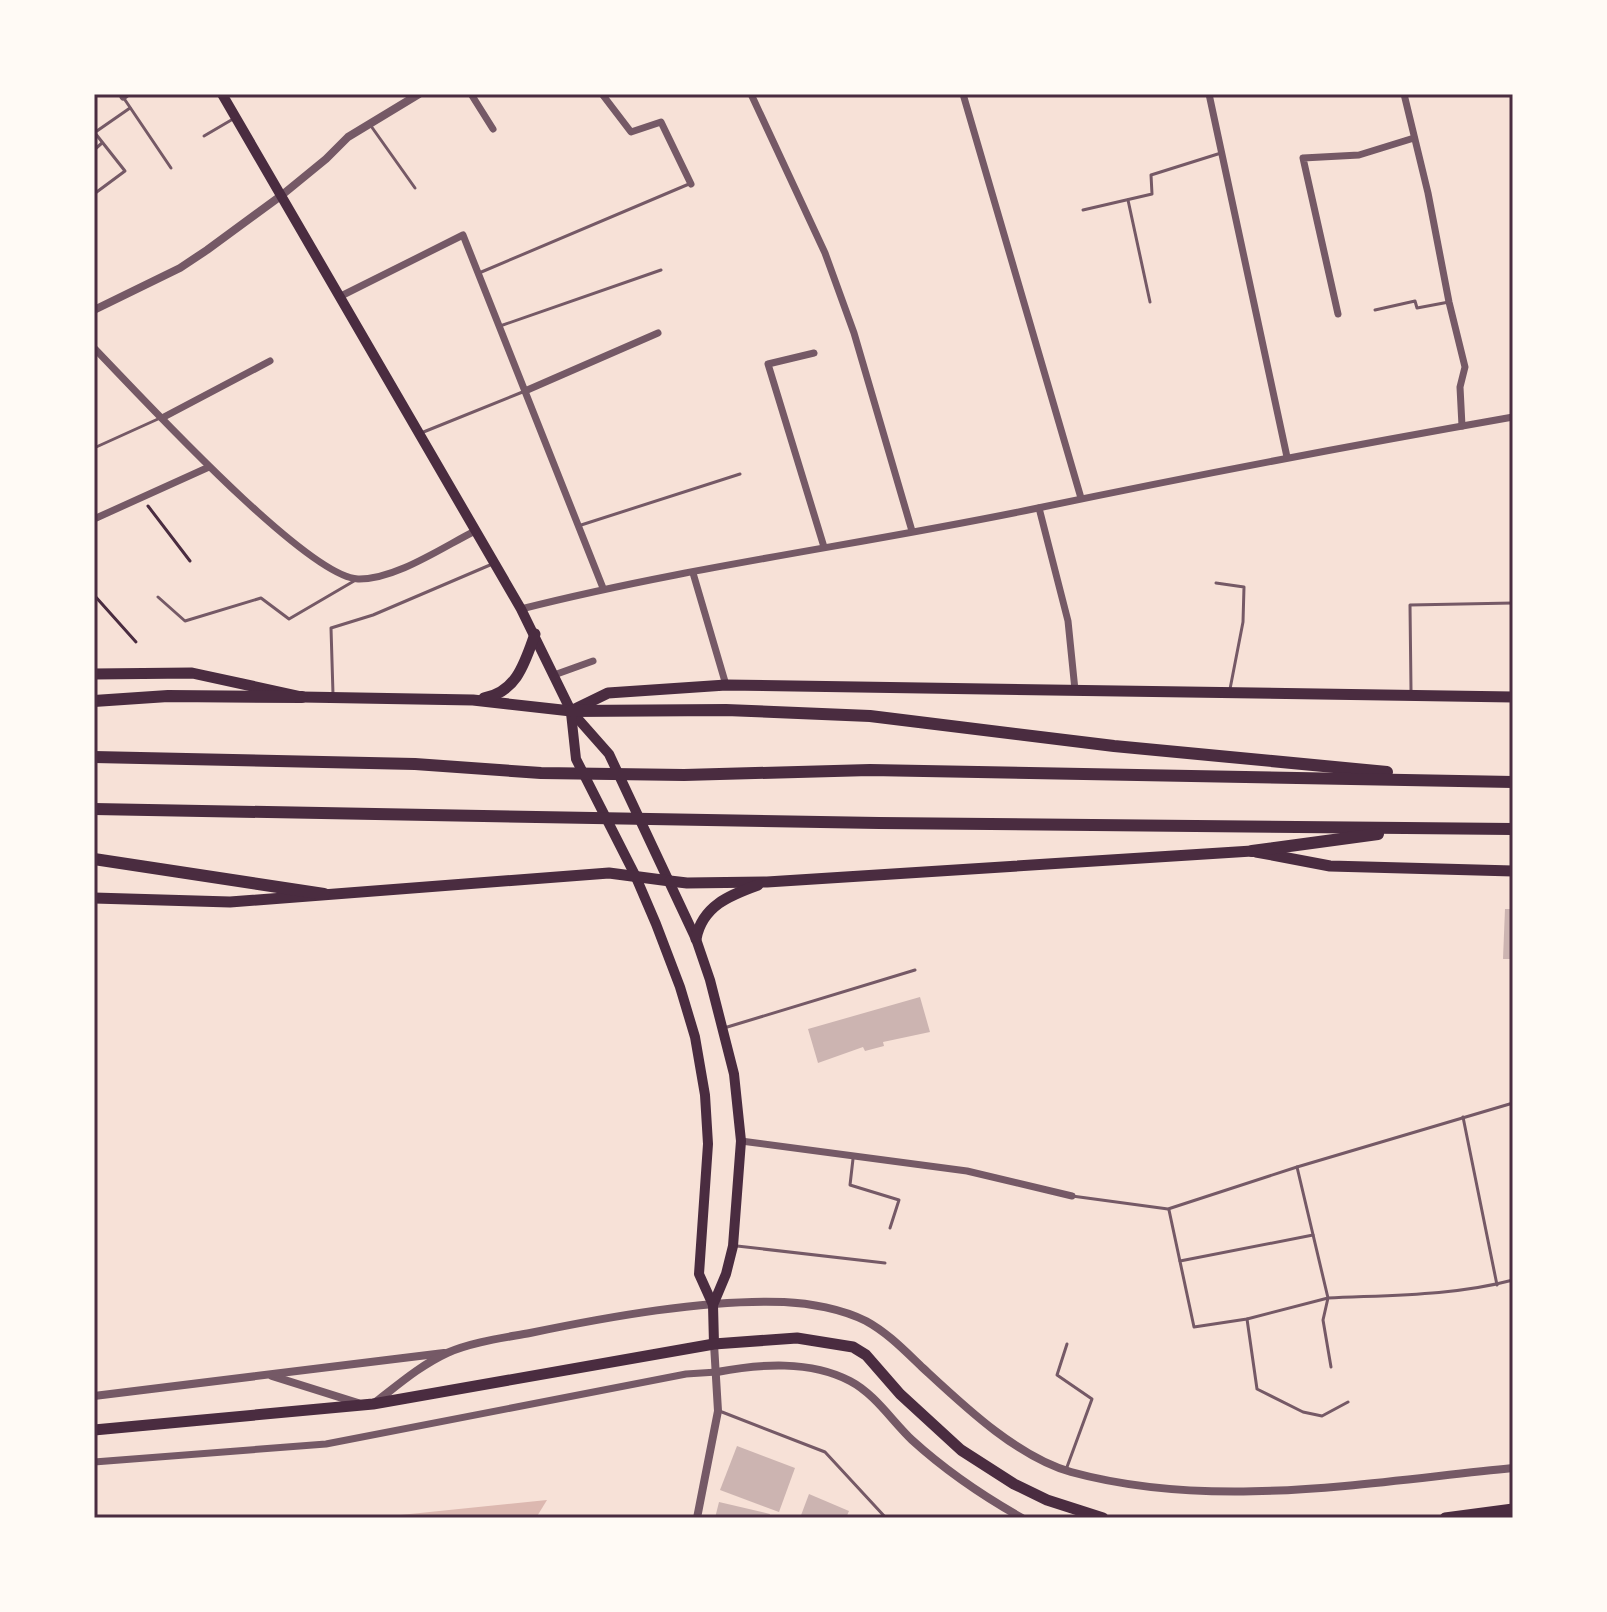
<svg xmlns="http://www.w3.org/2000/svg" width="1607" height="1612" font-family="'PT Sans',sans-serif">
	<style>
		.water { fill: #dcb8b0 }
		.building { fill: #ccb4b1 }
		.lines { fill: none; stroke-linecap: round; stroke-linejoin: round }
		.path { stroke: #4a2c40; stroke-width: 3 }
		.service { stroke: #755966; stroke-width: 3 }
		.minor { stroke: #755966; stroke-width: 7 }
		.tertiary { stroke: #755966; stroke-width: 8 }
		.secondary { stroke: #4a2c40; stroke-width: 10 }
		.primary { stroke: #4a2c40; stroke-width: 11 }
		.trunk { stroke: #4a2c40; stroke-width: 11 }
		.motorway { stroke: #4a2c40; stroke-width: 12 }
		.neatline { fill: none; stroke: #4a2c40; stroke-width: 3 }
	</style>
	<rect width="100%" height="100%" fill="#f7e1d7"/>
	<path class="water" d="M547,1500L536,1518H371Z"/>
	<g class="building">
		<path d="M1505,909H1513V959H1503Z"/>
		<path d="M920,997L930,1032L883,1042L884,1046L865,1051L863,1047L818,1063L808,1029Z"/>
		<path d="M737,1446L795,1468L779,1512L720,1490Z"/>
		<path d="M809,1494L849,1511L846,1518H800Z"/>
		<path d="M719,1502L770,1514L769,1518H715Z"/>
	</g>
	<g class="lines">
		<g class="path">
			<path d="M148,506L190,561"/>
			<path d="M94,595L136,642"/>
		</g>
		<g class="service">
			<path d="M121,94L171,168"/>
			<path d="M371,126L415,188"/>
			<path d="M94,133L130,108"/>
			<path d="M204,136L233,119"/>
			<path d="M94,150L102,143"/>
			<path d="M94,194L125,171L95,133"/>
			<path d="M1128,200L1150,302"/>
			<path d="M1083,210L1152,194L1151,175L1221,153"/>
			<path d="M479,273L689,184"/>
			<path d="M1375,310L1415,301L1417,308L1449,302"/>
			<path d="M500,326L661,270"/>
			<path d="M421,433L525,391"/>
			<path d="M94,448L158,419"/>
			<path d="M578,526L740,474"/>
			<path d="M1216,583L1244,587L1243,622L1230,689"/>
			<path d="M158,597L185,621L261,598L289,619L354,581"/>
			<path d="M1411,690L1410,605L1513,603"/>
			<path d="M333,694L331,628L373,615L490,565"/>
			<path d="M724,1028L915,970"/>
			<path d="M1463,1117L1497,1285"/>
			<path d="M853,1159L850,1185L899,1200L890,1228"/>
			<path d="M1072,1196L1168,1209L1297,1167L1513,1103"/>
			<path d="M1169,1210L1194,1327L1247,1319L1328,1298L1297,1167"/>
			<path d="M737,1246L885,1263"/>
			<path d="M1180,1261L1313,1235"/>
			<path d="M1247,1319L1257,1389L1303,1412L1322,1416L1348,1402"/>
			<path d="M1067,1344L1057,1375L1092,1399L1067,1467"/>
			<path d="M1331,1367L1323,1320L1328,1298C1389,1295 1453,1296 1513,1280"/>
			<path d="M722,1412L825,1452L886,1518"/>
		</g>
		<g class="minor">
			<path d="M471,94L493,129"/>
			<path d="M602,94L631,132L661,122L691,184"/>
			<path d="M751,94L825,253L854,333L912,531"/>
			<path d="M963,94L1081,498"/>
			<path d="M1209,94L1287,457"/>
			<path d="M1404,94L1428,193L1449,302L1465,367L1460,387L1462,426"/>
			<path d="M123,97L127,94"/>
			<path d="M341,296L463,235L603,588"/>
			<path d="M1338,314L1303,158L1359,155L1414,138"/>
			<path d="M94,348C137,392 306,577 358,579C395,580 443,547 475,531"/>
			<path d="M814,353L768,364L824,547"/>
			<path d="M525,391L658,333"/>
			<path d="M162,418L270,361"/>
			<path d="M1039,508L1068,621L1075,690"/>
			<path d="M94,519L209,467"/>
			<path d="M693,573L726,685"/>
			<path d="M521,609C691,566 866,544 1038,508C1196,475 1354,445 1513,417"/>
			<path d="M554,675L593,661"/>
			<path d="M741,1141L967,1171L1072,1196"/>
			<path d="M94,1462L326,1444L686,1374L717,1372"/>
		</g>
		<g class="tertiary">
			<path d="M94,310L180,268L207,250L282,195L326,159L348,137L419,94"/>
			<path d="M717,1372C760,1364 810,1360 850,1381C875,1394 892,1421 912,1440C946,1471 983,1496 1022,1518"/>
			<path d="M272,1376L358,1403"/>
			<path d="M94,1396L444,1353"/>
			<path d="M377,1401C399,1384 421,1365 447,1353C472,1342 503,1338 530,1333C607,1317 706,1299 784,1302C810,1303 842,1309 866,1321C888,1333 905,1351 923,1368C963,1405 1017,1457 1071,1472C1214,1511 1368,1482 1513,1468"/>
			<path d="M697,1518L718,1411L714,1344"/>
		</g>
		<g class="secondary">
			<path d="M222,94L521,609L571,711L609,754L696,939L710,980L734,1074L741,1141L733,1246L726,1274L713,1305"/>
			<path d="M571,713L576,759L635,875L656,924L680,987L695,1037L705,1095L708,1144L699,1274L713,1305L714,1344"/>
		</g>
		<g class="primary">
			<path d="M94,674L192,673L302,697L473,700L571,711L608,693L726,685L1513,697"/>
			<path d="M484,698C517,692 525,662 535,634"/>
			<path d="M1256,852L1330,866L1513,871"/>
			<path d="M94,898L230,902L609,873L670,881"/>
			<path d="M94,1430L373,1404L714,1344L797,1338L853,1347L866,1355L900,1394L961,1450L1014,1484L1047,1500L1103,1518"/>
			<path d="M1445,1518L1513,1509"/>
		</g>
		<g class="trunk">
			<path d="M670,881L687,883L767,882L1252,851"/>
			<path d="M696,939C702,906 730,895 758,885"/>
		</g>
		<g class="motorway">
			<path d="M94,701L168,696L302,697"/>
			<path d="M571,711L726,710L870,716L1114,746L1387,772"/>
			<path d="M94,757L415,764L541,773L684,775L870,770L1513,782"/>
			<path d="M94,809L879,823L1513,829"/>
			<path d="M1252,851L1378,834"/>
			<path d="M94,859L324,894"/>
		</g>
	</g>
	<rect width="1607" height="1612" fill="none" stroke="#fffaf5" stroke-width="192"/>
	<rect x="96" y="96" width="1415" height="1420" class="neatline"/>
</svg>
